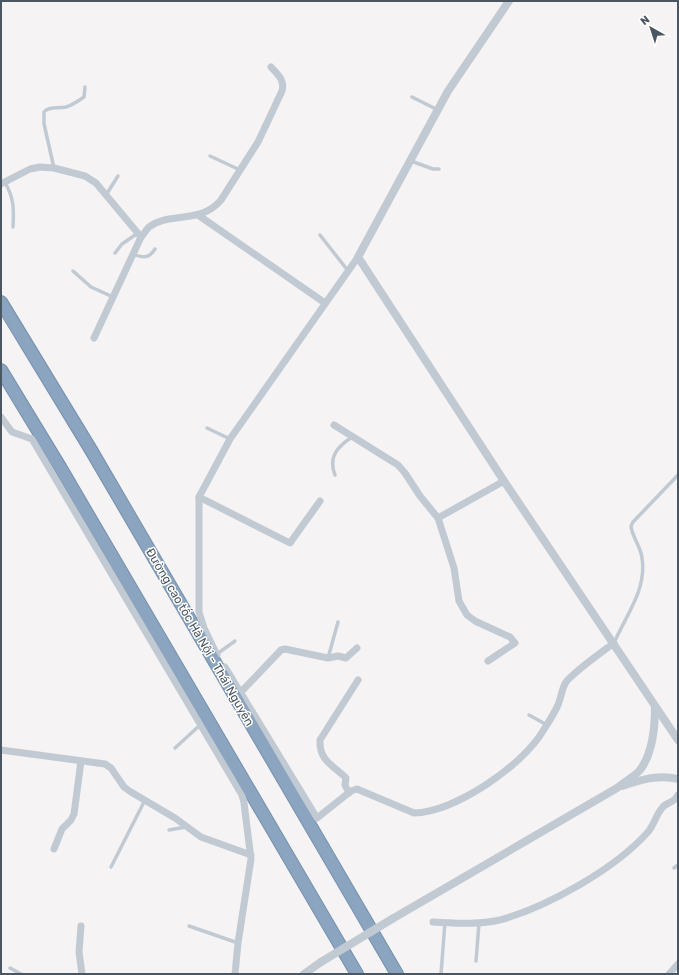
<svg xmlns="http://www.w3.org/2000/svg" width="679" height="975" font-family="Rubik,sans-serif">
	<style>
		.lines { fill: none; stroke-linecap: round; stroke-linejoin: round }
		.motorway-casing { stroke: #7690ad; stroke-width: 14 }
		.service { stroke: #c1cad2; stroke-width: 3.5 }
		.minor { stroke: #c1cad2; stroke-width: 7 }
		.tertiary { stroke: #c1cad2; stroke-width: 8 }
		.motorway { stroke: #8ba5c1; stroke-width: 12 }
		.tertiary-bridge { stroke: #c1cad2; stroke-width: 8 }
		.labels { text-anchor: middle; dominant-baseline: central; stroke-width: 3; stroke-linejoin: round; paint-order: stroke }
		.street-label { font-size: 12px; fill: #4a5661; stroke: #fff }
	</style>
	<rect width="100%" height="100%" fill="#f5f3f3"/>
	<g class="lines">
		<g class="motorway-casing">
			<g id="motorway">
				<path d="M1,302L91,450L397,974"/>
				<path d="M1,370L60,467L357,974"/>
			</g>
		</g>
		<g class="service">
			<path d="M412,97L438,110"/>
			<path d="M210,156L240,170"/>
			<path d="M411,161L433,169H439"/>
			<path d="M54,168L44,124V112C49,106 58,109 66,107C73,105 78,101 84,97L85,87"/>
			<path d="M5,182C14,199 14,208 13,227"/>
			<path d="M106,195L118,176"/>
			<path d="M320,235L349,272"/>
			<path d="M115,253L122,244L138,233"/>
			<path d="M133,254C143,258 149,259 155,249"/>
			<path d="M73,271L91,287L113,297"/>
			<path d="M207,428L230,439"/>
			<path d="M335,475C328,457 337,447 352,437"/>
			<path d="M614,643C626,615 647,590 642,558C641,547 632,537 631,526L633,522L678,475"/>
			<path d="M217,654L235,641"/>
			<path d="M328,658L338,622"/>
			<path d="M529,715L547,725"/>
			<path d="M175,748L200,725"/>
			<path d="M169,830L186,827"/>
			<path d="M111,867L145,800"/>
			<path d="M674,868L678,865"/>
			<path d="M189,926L238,943"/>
			<path d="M476,961L479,923"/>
			<path d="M10,968L21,974"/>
			<path d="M441,974L445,922"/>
		</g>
		<g class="minor">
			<path d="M1,184L30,169L40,167L54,168L85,176L96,183L141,237"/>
			<path d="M198,215L325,303"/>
			<path d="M94,338L141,237C144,234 146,230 149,227C170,211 200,225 221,200L258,142L282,91C285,80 278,75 271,67"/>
			<path d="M1,417L12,432L32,439L242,795L244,803L251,859L238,943L235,974"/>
			<path d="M334,425L398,465L405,473L420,496L438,518L454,568L459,601L467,615L475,621L510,637L515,643L488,661"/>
			<path d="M199,497L290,543L320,501"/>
			<path d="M438,518L504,481"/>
			<path d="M217,655L204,628L199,612V497L230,439L358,257"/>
			<path d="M225,667L317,818L351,791L357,789L414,813C455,812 522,766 543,731C548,723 554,714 558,705C561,698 562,688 566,682C575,671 602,652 614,643"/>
			<path d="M241,692L281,650L285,649L328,658L338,656L346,658L357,648"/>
			<path d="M1,750L105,764L111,768L124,787L131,792L175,818L201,837L251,855"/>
			<path d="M349,793L345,785L346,778C333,765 319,761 320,740L358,680"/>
			<path d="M54,849L62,829L71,820L74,814L81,761"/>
			<path d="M433,922C455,923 478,925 500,920C547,907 615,869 648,832C654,825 656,815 662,808C666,802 675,803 678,795"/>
			<path d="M81,926L79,952L82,974"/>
			<path d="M669,974L678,964"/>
		</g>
		<g class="tertiary">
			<path d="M509,1L448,91L358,257L504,481L678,740"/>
			<path d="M622,786C640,780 659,774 678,779"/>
			<path d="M392,919L617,788C624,782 634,777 640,770C653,753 655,727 655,707"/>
			<path d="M304,974L321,962"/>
		</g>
		<use href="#motorway" class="motorway"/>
		<path class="tertiary-bridge" d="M321,962L392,919"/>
	</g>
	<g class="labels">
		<g class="street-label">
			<text transform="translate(200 637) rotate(60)">Đường cao tốc Hà Nội - Thái Nguyên</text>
		</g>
	</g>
	<rect width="679" height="975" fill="none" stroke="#4a5661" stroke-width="4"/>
	<g transform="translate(651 28) rotate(321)" stroke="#ffffff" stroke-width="3" paint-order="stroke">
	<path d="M0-3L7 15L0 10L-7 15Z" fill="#4a5661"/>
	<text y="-6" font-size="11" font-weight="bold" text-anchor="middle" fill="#4a5661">N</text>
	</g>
</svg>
